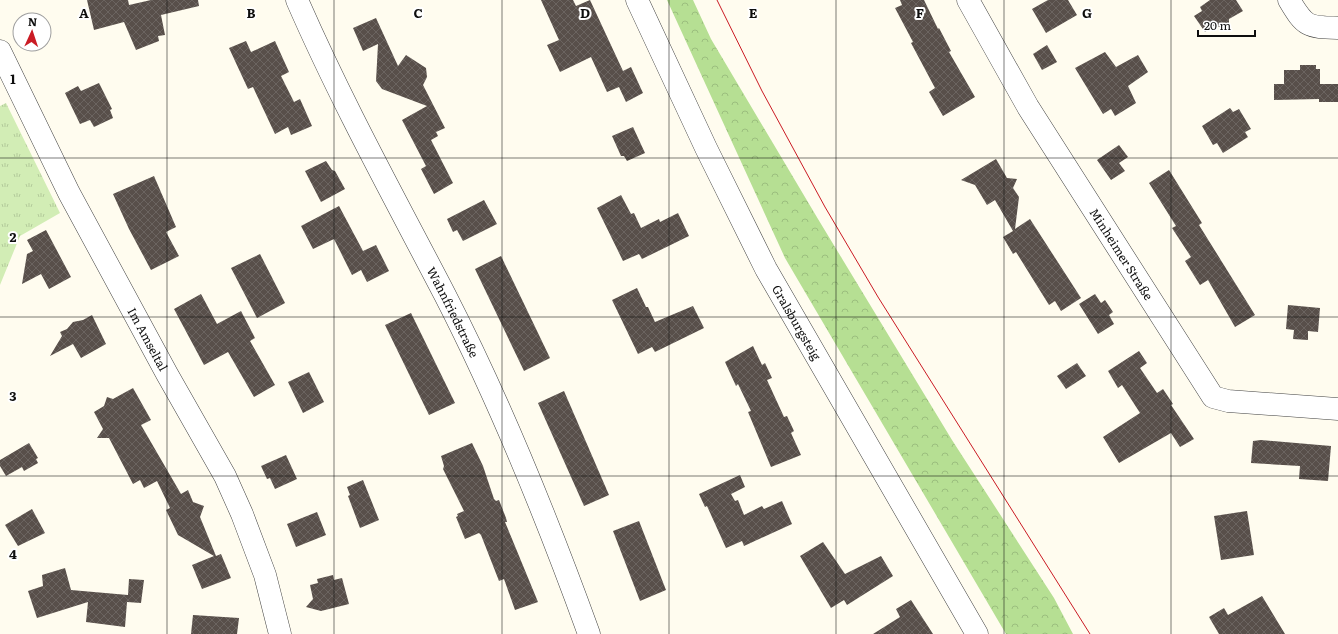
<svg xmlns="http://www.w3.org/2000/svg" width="1338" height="634" font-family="Literata,serif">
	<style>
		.forest { fill: url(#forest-crowns) }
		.park { fill: url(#park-tufts) }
		.building { fill: url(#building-cross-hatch) }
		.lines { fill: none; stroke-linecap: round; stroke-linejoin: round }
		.street-casing { stroke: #414141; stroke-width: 23 }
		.street { stroke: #fff; stroke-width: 22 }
		.tram { stroke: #ca1b24; stroke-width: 1 }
		.grid { fill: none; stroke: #0e0e0e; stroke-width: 1; stroke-opacity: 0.55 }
		.labels { text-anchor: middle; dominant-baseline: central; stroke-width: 4; stroke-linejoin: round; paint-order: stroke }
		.street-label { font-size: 12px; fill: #0e0e0e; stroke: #fff }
		.grid-label { font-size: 13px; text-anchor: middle; font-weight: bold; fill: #0e0e0e; stroke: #fff; stroke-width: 4; stroke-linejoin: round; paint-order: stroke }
	</style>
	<defs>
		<pattern id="forest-crowns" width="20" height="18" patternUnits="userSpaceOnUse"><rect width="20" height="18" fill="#b6df93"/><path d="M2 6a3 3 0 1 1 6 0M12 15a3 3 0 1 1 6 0" fill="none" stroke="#9bbe7e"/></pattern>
		<pattern id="park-tufts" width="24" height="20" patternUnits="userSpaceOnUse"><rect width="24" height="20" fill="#d2edb5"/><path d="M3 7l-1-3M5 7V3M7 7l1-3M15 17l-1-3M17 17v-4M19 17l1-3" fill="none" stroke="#b3ca9a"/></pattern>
		<pattern id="building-cross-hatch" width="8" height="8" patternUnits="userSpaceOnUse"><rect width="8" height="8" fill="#584f4a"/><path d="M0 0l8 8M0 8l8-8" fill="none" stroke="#6b6460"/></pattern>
	</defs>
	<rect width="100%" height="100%" fill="#fffcef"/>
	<path class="forest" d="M667,0H693L711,39L818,219L952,440L1054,598L1073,634H1006L785,258Z"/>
	<path class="park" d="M6,103L60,213L20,236L0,285V106Z"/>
	<g class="building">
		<path d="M87,0H128L129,5L151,0H198L199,6L161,15L165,35L158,36L159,41L136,50L124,22L94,30Z"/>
		<path d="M541,0H573L576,6L590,0L623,71L631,67L643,93L626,102L619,87L607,92L591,57L560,72L547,45L559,40Z"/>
		<path d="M900,0H924L938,29L939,28L951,51L949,52L975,97L943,116L929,92L935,88L911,43L913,42L895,8L902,5Z"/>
		<path d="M1048,0H1068L1077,15L1046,33L1032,9Z"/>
		<path d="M1210,0H1236L1243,11L1229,19V24L1222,28L1215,25L1205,32L1194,16L1202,11L1200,7Z"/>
		<path d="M376,18L398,66L406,55L426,68L427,77L423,85L445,128L436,132L438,136L431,140L453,183L434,194L421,169L426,166L402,120L427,106L382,89L376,81L378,44L363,51L353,28Z"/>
		<path d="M246,41L251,52L275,41L289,72L281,76L294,102L300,99L312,126L291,135L288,127L275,134L253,87L248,89L229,48Z"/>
		<path d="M1047,45L1057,62L1042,70L1033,54Z"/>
		<path d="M1105,52L1116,67L1138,55L1148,72L1128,86L1136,103L1115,116L1111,109L1103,114L1075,68Z"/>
		<path d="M1300,65H1316V69H1320V84H1338V102H1319V99L1274,100V84H1284V70H1300Z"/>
		<path d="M99,83L112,109L110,110L113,118L94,127L90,120L80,124L65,93L78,86L81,91Z"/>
		<path d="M1230,108L1233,112L1239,109L1251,129L1245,132L1248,137L1223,153L1217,143L1213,145L1202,126Z"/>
		<path d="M633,127L645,153L627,161L624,156H621L612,136Z"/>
		<path d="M1119,145L1128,157L1119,163L1125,171L1111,180L1097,160Z"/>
		<path d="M996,159L1007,178L1017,179L1013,188L1019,197L1015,229L1030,219L1081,298L1061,311L1055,301L1049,305L1016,252L1013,254L1003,237L1013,231L995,200L987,205L975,185L961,180Z"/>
		<path d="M326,161L332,170L335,171L345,189L321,202L305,171Z"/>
		<path d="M1169,170L1202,223L1199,225L1255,315L1235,327L1208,280L1200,285L1185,261L1191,257L1172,228L1176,226L1149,183Z"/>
		<path d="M154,176L176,227L166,232L179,256L151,270L129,229L113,194Z"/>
		<path d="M621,195L631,214L634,213L641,228L659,219L660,222L678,213L689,236L642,259L639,254L623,261L597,208Z"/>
		<path d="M484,200L497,224L463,241L457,230L453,232L447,219Z"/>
		<path d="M339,206L363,251L376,245L389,271L367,282L361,270L352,275L334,239L313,249L301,226Z"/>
		<path d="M46,230L71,277L49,289L41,274L22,284L27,254L33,251L27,240Z"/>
		<path d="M260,254L285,303L257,318L231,268Z"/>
		<path d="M501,256L550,358L524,371L475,269Z"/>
		<path d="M637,288L646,307H648L655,322L693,306L704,328L655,352L652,347L638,354L612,300Z"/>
		<path d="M201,294L217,324L241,311L255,338L250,341L275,385L254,397L228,352L204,365L174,309Z"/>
		<path d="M1095,294L1101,303L1105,300L1113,312L1109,315L1114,324L1098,334L1079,304Z"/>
		<path d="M1288,305L1320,308L1318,332L1308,331V340L1293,339L1294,330L1286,329Z"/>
		<path d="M411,313L455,403L429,415L385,325Z"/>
		<path d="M92,315L106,344L81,358L73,344L50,356L62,336L60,332L67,329L73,322L83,320Z"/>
		<path d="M753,346L762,365L765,363L772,378L767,380L784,417L787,416L794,431L791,433L801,455L771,467L748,412L751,411L738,384L736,386L725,362Z"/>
		<path d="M1139,351L1147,363L1140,368L1157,393L1163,389L1173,404L1171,405L1194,439L1180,447L1171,433L1119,463L1103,437L1140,413L1122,385L1118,388L1108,371Z"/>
		<path d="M1077,363L1086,376L1066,389L1057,376Z"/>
		<path d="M309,372L324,402L303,413L288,382Z"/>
		<path d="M133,388L151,420L141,425L181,494L188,490L193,502L204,506L200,517L216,556L221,554L231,578L202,589L192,565L214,556L178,535L166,510L170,508L157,481L144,488L140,480L133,484L109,438H97L103,429L94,412L104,406L107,397L113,399Z"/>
		<path d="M564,391L609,495L584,506L538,403Z"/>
		<path d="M1261,440L1331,446L1328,481L1299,479L1300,466L1251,463L1253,441Z"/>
		<path d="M29,443L38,458L36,459L38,463L24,471L22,467L6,476L0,466V460Z"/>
		<path d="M472,443L483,466L494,499L496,501L499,500L506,518L507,522H505L538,602L515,610L504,579L499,581L481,535L479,533L465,539L456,517L458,516L457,514L464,511L443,469L444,466L441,456Z"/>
		<path d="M286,455L297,479L275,489L270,478L267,479L261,466Z"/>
		<path d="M740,475L745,487L731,494L735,501L738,500L744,515L762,506L764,509L782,501L792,524L744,546L742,541L726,548L707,506L705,507L699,494Z"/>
		<path d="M363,480L379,520L360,528L348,496L350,495L347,487Z"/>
		<path d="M32,509L45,533L18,546L5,525Z"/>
		<path d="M1247,511L1254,555L1221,560L1214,516Z"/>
		<path d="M317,512L326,535L296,547L287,524Z"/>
		<path d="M639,521L666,590L640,601L613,531Z"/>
		<path d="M823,542L845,574L881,556L893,576L847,605L844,600L831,608L800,556Z"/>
		<path d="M65,568L71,590L128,595L129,579L144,580L141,603L127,602L125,627L86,622L88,602L37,618L28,591L43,586L42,575Z"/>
		<path d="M333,575L334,580L342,578L349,604L321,611L306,607L313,599L310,585L318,583L317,579Z"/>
		<path d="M1262,596L1285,634H1219L1209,617L1224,608L1228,615Z"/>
		<path d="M911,600L933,634H873L900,617L896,609Z"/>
		<path d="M193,615L239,618L237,634H191Z"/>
	</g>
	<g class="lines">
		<g class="street-casing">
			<g id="street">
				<path id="s1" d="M297,0C341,101 394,197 445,295C501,404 547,518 589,634"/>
				<path id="s2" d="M637,0L706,148L766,269L977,634"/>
				<path id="s3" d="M968,0L1028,107L1213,397L1228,401L1338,409"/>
				<path d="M1289,0C1305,27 1307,27 1338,28"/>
				<path id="s4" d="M0,51L69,193L167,374L225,476L242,514L265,575L280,634"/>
			</g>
		</g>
		<use href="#street" class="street"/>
		<path class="tram" d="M717,0L762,91L825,207L878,297L1090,634"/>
	</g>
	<path class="grid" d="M167,0V634M334,0V634M502,0V634M669,0V634M836,0V634M1004,0V634M1171,0V634M0,158H1338M0,317H1338M0,476H1338"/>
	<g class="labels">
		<g class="street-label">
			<text stroke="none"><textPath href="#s3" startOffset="297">Minheimer Straße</textPath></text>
			<text stroke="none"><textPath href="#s1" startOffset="349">Wahnfriedstraße</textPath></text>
			<text stroke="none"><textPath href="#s2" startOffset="360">Gralsburgsteig</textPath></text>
			<text stroke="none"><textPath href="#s4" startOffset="324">Im Amseltal</textPath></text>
		</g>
	</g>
	<g class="grid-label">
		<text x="84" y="18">A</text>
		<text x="251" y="18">B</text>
		<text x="418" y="18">C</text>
		<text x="585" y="18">D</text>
		<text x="753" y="18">E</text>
		<text x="920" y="18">F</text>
		<text x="1087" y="18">G</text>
		<text x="13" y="84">1</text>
		<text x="13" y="242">2</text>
		<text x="13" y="401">3</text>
		<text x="13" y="559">4</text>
	</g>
	<g transform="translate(32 32) rotate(3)"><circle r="19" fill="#ffffff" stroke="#9f9f9f"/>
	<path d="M0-3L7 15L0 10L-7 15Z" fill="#ca1b24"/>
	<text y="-6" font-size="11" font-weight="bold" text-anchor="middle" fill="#0e0e0e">N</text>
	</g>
	<path d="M1198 30v6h57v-6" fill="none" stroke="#0e0e0e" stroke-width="2"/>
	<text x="1204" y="30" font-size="12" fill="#0e0e0e" stroke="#ffffff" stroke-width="3" paint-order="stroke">20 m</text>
</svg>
